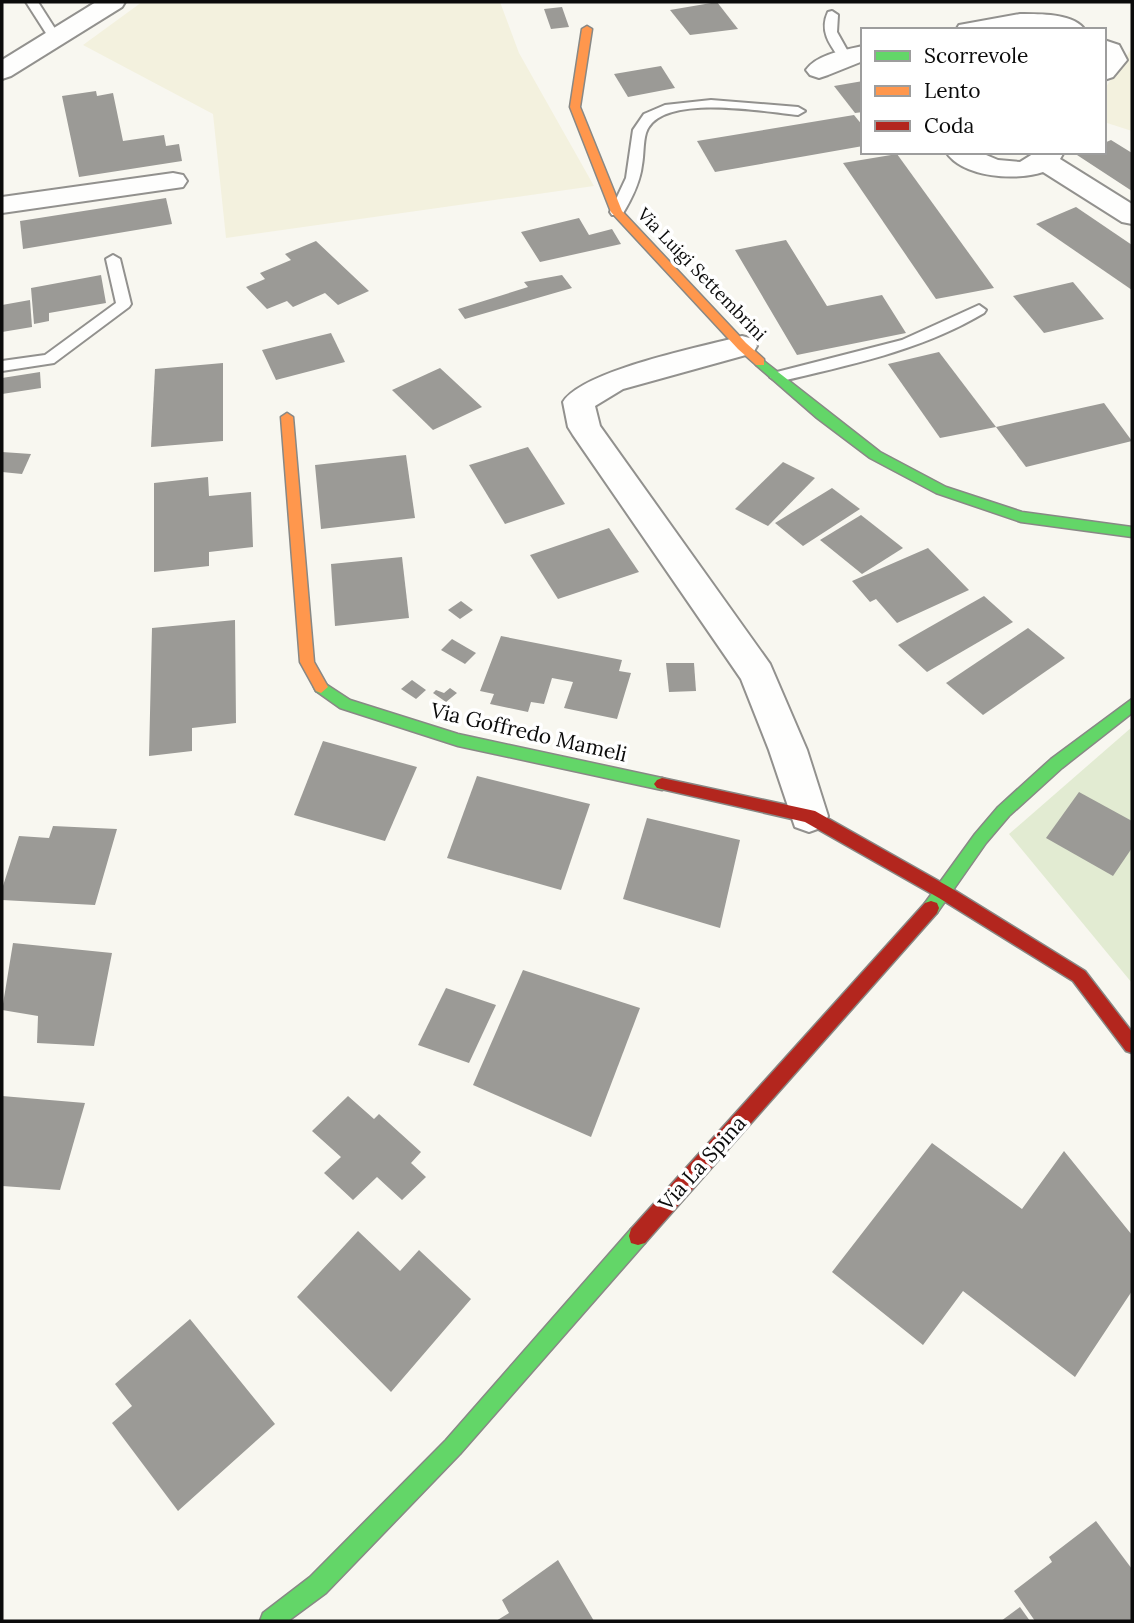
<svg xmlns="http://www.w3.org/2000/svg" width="1134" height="1623" font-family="Lora,serif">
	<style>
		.farmland { fill: #f3f1de }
		.green { fill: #e2ebd2 }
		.building { fill: #9b9a96 }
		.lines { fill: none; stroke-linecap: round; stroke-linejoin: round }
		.lane-casing { stroke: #92918e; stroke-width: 4 }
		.street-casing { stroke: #92918e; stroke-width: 4 }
		.fast-casing { stroke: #888885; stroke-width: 3 }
		.slow-casing { stroke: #888885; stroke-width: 3 }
		.jam-casing { stroke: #888885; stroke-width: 3 }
		.lane { fill: #fefefd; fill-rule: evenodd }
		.street { fill: #fefefd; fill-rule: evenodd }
		.fast { fill: #63d668; fill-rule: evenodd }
		.slow { fill: #ff974d; fill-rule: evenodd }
		.jam { fill: #b3261e; fill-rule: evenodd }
		.labels { text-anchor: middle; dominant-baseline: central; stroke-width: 7; stroke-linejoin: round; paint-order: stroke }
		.far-street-label { font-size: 18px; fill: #0b0b0b; stroke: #fff }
		.street-label { font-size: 21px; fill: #0b0b0b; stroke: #fff }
	</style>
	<rect width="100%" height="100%" fill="#f8f7f0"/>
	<g class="farmland">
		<path d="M142,2H500L519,53L594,186L226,238L213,114L83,45Z"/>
		<path d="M1132,48V131L1104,122V90Z"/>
	</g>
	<path class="green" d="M1132,727V983L1009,834Z"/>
	<g class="building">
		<path d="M717,2L738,29L690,35L670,10Z"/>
		<path d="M562,7L569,27L551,29L544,9Z"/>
		<path d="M661,66L675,88L628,97L614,74Z"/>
		<path d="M863,81V112L855,113L834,86Z"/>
		<path d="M96,91L97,96L113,93L123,141L164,135L166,146L179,144L182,161L79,177L62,96Z"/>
		<path d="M854,115L863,126V146L715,172L697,141Z"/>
		<path d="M1111,140L1132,153V191L1077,155L1104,152V143Z"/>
		<path d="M897,154L994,288L936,299L843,163Z"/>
		<path d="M166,198L172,224L23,249L20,221Z"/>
		<path d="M1076,207L1132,245V290L1036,224Z"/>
		<path d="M579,218L589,235L612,229L621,244L540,262L521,232Z"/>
		<path d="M786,240L827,306L882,295L906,333L797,355L735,250Z"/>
		<path d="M316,241L369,291L338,305L325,293L293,307L287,301L267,309L246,287L265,279L260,273L291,260L285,254Z"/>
		<path d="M101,275L106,303L49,313V321L34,324L31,288Z"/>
		<path d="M562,275L572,288L465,319L458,309L528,287L524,282Z"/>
		<path d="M1073,282L1104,319L1044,333L1013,296Z"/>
		<path d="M30,300L32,327L2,332V305Z"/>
		<path d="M331,333L345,362L276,380L262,350Z"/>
		<path d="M939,352L996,427L940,438L888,364Z"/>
		<path d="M223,363V441L151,447L155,369Z"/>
		<path d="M440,368L482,407L433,430L392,390Z"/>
		<path d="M40,372L41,388L2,394V378Z"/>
		<path d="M1104,403L1132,441L1026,467L996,427Z"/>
		<path d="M528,447L565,504L505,524L469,465Z"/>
		<path d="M2,452L31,454L22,474L2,472Z"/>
		<path d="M406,455L415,518L321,529L315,465Z"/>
		<path d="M783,462L815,478L768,526L735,509Z"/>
		<path d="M208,477L209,496L251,492L253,547L209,552V566L154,572V483Z"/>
		<path d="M832,488L860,509L803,546L775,523Z"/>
		<path d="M861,515L903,548L862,574L820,540Z"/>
		<path d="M609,528L639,572L558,599L530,555Z"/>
		<path d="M928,548L969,590L897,623L876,599L870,602L852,581Z"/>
		<path d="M402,557L409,618L335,626L331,564Z"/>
		<path d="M984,596L1013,622L927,672L898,645Z"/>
		<path d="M461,601L473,610L460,619L448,610Z"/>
		<path d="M235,620L236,723L192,728V751L149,756L152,628Z"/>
		<path d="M1028,628L1065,658L983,715L946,683Z"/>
		<path d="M501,636L622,660L619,671L631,673L617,719L564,708L573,682L552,678L544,704L531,702L528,712L490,704L494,694L480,691Z"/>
		<path d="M452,639L476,653L465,664L441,650Z"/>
		<path d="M666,663H694L696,691L669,692Z"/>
		<path d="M412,680L426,690L416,699L401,689Z"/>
		<path d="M450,688L457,693L446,702L433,693L436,690L444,693Z"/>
		<path d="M323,741L417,767L385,841L294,815Z"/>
		<path d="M477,776L590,804L561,890L447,858Z"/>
		<path d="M1079,792L1132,821V848L1113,876L1046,838Z"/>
		<path d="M647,818L740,840L720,928L623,899Z"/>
		<path d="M53,826L117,829L95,905L2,900V889L19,836L49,838Z"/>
		<path d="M13,943L112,953L94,1046L37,1043L38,1016L2,1010Z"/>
		<path d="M523,970L640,1008L591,1137L473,1085Z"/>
		<path d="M446,988L496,1005L469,1063L418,1045Z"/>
		<path d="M2,1096L85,1103L60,1190L2,1186Z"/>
		<path d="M348,1096L374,1119L379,1114L421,1152L411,1163L426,1177L402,1200L377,1177L353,1200L324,1173L341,1157L312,1131Z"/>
		<path d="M932,1143L1022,1209L1064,1151L1132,1235V1291L1075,1377L963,1291L923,1345L832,1272Z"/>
		<path d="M358,1231L400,1271L419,1250L471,1299L391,1392L297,1297Z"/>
		<path d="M190,1319L275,1424L178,1511L112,1423L132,1406L115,1384Z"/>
		<path d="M1096,1521L1132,1569V1621H1035L1014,1591L1052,1562L1049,1557Z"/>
		<path d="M558,1560L594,1621H496L509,1613L502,1600Z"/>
		<path d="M1020,1607L1030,1621H1001Z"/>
	</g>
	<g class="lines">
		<g class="lane-casing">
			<g id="lane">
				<path d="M26,2H38L61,38L59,41H51Z"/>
				<path d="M832,11L838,15L837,32L851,57L849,60H841C830,45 819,31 828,12Z"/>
				<path d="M711,100L798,107L805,111L798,115C765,112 659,92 646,133C643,143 644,155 642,165C640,183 631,200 622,215H612L610,212L626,178L633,130L644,114L665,105Z"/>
				<path d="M113,255L120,259L131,304L129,307L54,363L2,371V361L45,355L116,303L106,259Z"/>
				<path d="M979,305L986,310L984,313C920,351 849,365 778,382L770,377L773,373L902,340Z"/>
			</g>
		</g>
		<g class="street-casing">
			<g id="street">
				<path d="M96,2H125L122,7L11,76L2,79V60Z"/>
				<path d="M1020,14C1038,14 1074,13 1085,30H956L959,25Z"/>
				<path d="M1104,40L1119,45L1127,60L1113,77L1104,80Z"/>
				<path d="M863,46V61L828,75L819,78L810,75L806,70C817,54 845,50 863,46Z"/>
				<path d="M946,152H979L998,160L1020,162L1036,152H1064L1060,159L1132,204V224L1122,222L1043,172C1017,181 963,178 946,152Z"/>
				<path d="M173,173L183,175L187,181L183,187L2,213V197Z"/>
				<path d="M742,336L753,339L757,346L753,353L623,389L595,406L600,426L770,664L807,750L828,816L823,827L809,832L795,827L769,750L741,679L573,435L568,427L563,402C583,370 702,347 742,336Z"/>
			</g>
		</g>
		<g class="fast-casing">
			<g id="fast">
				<path d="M760,358L880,452L946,487L1022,512L1132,527V537L1021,522L936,493L870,458L817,418L756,365V359Z"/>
				<path d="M321,681L350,700L458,734L662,778L667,780L670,784L667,788L662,790L458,746L340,708L316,691L314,687L316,683Z"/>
				<path d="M1132,699V713L1062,768L1009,816L986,843L937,913L931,915L925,913L923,908L925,903L975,834L998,807L1051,759Z"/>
				<path d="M638,1227L645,1229L647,1236L645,1243L460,1454L326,1593L288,1621H260L263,1613L310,1577L446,1440L631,1229Z"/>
			</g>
		</g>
		<g class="slow-casing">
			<g id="slow">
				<path d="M587,26L592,29L580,107L622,211L746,343L764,359V365H756L738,349L611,212L570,107L582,29Z"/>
				<path d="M287,413L293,417L314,662L328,687L321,693L316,691L300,662L281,417Z"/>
			</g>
		</g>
		<g class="jam-casing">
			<g id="jam">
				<path d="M662,778L815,811L951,888L1085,971L1132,1032V1053L1126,1051L1073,981L939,898L805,822L657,788L654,784L657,780Z"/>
				<path d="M931,901L937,903L939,908L937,913L645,1243L638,1245L631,1243L629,1236L631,1229L925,903Z"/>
			</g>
		</g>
		<use href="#lane" class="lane"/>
		<use href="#street" class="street"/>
		<use href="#fast" class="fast"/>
		<use href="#slow" class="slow"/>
		<use href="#jam" class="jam"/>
	</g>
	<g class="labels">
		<g class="far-street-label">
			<text transform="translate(702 274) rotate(46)">Via Luigi Settembrini</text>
		</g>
		<g class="street-label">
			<text transform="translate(529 732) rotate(13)">Via Goffredo Mameli</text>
			<text transform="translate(702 1163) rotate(-48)">Via La Spina</text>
		</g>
	</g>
	<rect width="1134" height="1623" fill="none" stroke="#0b0b0b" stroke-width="7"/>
	<rect x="861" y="28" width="245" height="126" fill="#ffffff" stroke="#9d9d9d" stroke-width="2"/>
	<rect x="875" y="51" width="35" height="10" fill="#63d668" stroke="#9d9d9d" stroke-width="2"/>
	<text x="924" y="63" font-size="21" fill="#0b0b0b">Scorrevole</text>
	<rect x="875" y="86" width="35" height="10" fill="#ff974d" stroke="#9d9d9d" stroke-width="2"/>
	<text x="924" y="98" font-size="21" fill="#0b0b0b">Lento</text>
	<rect x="875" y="121" width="35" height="10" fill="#b3261e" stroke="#9d9d9d" stroke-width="2"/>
	<text x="924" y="133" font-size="21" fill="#0b0b0b">Coda</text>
</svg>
